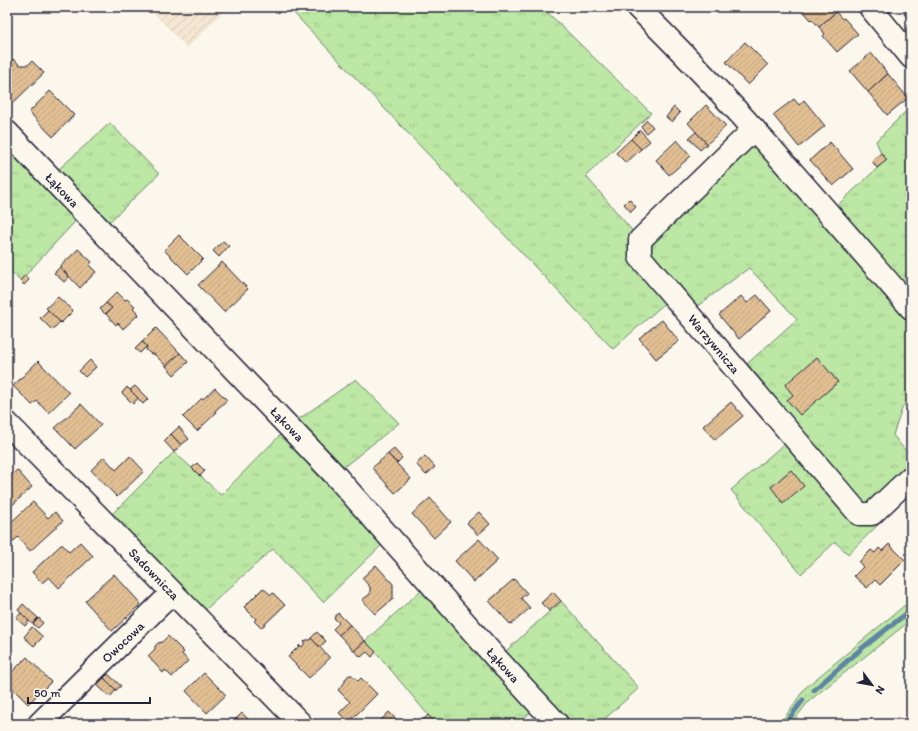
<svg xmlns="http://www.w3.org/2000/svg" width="918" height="731" font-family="Itim,sans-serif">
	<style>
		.industrial { fill: url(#industrial-furrows) }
		.grass { fill: url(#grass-tufts); stroke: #6f8470 }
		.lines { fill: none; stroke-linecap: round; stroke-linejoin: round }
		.stream { stroke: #5e85a2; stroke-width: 5 }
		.building { fill: url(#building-hatch); stroke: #22223b }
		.minor-casing { stroke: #22223b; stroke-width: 25 }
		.minor { stroke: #fbf7ec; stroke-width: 22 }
		.labels { text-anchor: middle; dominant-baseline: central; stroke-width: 3.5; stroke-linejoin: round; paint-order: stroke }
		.street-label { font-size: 13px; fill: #22223b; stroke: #fbf7ec }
	</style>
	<defs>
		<pattern id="industrial-furrows" width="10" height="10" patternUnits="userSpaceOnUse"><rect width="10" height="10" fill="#f4e6d1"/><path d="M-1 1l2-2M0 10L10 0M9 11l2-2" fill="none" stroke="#d1c5b4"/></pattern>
		<pattern id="grass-tufts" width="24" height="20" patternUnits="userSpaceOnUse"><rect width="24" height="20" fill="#bce7a4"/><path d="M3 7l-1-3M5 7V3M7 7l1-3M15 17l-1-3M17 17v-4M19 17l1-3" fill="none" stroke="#a1c68e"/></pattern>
		<pattern id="building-hatch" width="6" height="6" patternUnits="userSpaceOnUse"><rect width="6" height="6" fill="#e2bf93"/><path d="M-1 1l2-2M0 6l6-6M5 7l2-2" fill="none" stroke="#c2a480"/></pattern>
	</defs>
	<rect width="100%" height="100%" fill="#fbf7ec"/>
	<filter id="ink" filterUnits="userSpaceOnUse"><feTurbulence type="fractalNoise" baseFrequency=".025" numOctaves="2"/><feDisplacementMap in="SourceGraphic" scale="8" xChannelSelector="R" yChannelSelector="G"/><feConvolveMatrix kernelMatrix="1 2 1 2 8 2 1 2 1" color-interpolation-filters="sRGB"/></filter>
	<g filter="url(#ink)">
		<path class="industrial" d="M148,7H228L187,48Z"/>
		<g class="grass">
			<path d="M288,7H542L651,113L586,176L640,240L754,129L828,214L886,160L881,153L876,141L911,106V400L903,406L893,435L911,458V477L872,515L881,522L848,554L835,542L801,574L731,490L793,436L738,372L797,319L749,268L688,313L673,296L613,349Z"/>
			<path d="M110,123L159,174L101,230L84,212L20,281L7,268V160L21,147L50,177Z"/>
			<path d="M356,379L399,423L335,474L390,537L323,602L273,549L196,618L104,522L174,452L192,468L221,495L289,426Z"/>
			<path d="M430,582L497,659L561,601L639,688L599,724H557L539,704L518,724H433L428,715L376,652L365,641Z"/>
			<path d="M911,600V620L809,701L791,724H780L805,688Z"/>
		</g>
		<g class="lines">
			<g class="stream">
				<path d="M814,690L861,649L911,610"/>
				<path d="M785,724L803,700"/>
			</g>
		</g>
		<g class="building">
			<path d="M800,7H831L836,12L819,27L812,19L811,20Z"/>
			<path d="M911,7V21L904,14Z"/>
			<path d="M836,12L842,19L844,18L858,34L837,52L823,36L825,34L819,27Z"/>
			<path d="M745,42L768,65L748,85L726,62Z"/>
			<path d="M871,53L888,74L868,92L850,71Z"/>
			<path d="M13,59L20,65H28L32,61L44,73L14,102L7,95V90L11,86L7,82V65Z"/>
			<path d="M888,74L908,98L887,115L868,92Z"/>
			<path d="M50,91L74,115L53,137L29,112Z"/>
			<path d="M794,99L799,105L804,100L825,126L799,147L773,115Z"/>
			<path d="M706,105L726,126L707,144L688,123Z"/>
			<path d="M674,107L680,113L672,122L666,117Z"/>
			<path d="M647,120L653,127L646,133L641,126Z"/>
			<path d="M640,130L650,141L641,149L631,139Z"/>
			<path d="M696,132L707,144L700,150L689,138Z"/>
			<path d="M631,139L641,149L626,163L616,153Z"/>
			<path d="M677,140L691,156L669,175L656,160Z"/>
			<path d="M830,142L853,169L833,186L810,160Z"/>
			<path d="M881,153L887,160L877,168L872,161Z"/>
			<path d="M629,199L636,207L631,212L624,204Z"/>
			<path d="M179,235L203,259L188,274L164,250Z"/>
			<path d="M223,241L229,246L219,257L213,251Z"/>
			<path d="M78,249L92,262L89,265L96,272L80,288L60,267L66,259H68Z"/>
			<path d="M222,262L248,289L224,312L198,285Z"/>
			<path d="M60,267L69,277L64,282L54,273Z"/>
			<path d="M25,275L29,280L24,285L20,281Z"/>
			<path d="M117,292L125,300L127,299L135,306L133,308L139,314L123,329L118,323L116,325L106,314L112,308L106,303Z"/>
			<path d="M757,295L771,311L739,339L719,315L741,296L747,303Z"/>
			<path d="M58,297L73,311L61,323L46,308Z"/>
			<path d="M106,303L112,308L105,314L100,309Z"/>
			<path d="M48,310L60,322L52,330L40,318Z"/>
			<path d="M662,320L679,341L656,359L639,338Z"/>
			<path d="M156,328L180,353L166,366L154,354H151L146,350L147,346L142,342Z"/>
			<path d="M142,342L147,346L140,353L135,349Z"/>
			<path d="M180,353L188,362L174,375L166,366Z"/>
			<path d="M817,357L838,382L800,415L787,400L793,395L785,385Z"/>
			<path d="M90,360L96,367L85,377L79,371Z"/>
			<path d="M38,361L69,393L48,413L37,401L32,405L13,386Z"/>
			<path d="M135,386L148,399L143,404L130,390Z"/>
			<path d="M127,387L138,398L133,404L122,393Z"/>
			<path d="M215,388L227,400L215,411L216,413L197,431L183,417L202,398L203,399Z"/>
			<path d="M731,402L743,416L715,440L703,426Z"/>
			<path d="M81,404L101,425L75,449L55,428Z"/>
			<path d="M179,427L189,439L181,445L171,434Z"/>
			<path d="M171,434L181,445L174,452L164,441Z"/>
			<path d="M394,449L402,458L397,463L388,454Z"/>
			<path d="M388,454L411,479L395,493L372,468Z"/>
			<path d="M130,456L144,471L117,497L91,470L104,457L116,470Z"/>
			<path d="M425,456L435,467L426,475L416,464Z"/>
			<path d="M197,463L205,471L200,476L192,468Z"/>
			<path d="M17,470L32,487L7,510V474L10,477Z"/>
			<path d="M791,470L804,486L783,503L771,487Z"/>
			<path d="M430,498L451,522L434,538L412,514Z"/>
			<path d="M33,502L48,518L55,512L63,521L30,551L18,537L12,543L7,537V526Z"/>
			<path d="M479,512L490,524L478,535L467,523Z"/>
			<path d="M479,539L498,560L474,582L455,561Z"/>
			<path d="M80,542L93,556L59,588L49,577L42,583L32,572L62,544L69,552Z"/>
			<path d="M889,544L905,560L880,585L875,580L867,588L854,576L863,567L859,562L871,550L875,553L879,548L882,551Z"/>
			<path d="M376,565L393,584V599L375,614L362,600L370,594V587L362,578Z"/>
			<path d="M114,574L141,604L112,631L85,601Z"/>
			<path d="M514,579L527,593L521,598L530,608L511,625L489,601Z"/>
			<path d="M263,588L271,595L273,593L285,605L261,628L254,621L256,619L244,607Z"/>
			<path d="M553,592L561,601L549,611L541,603Z"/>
			<path d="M23,604L38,618L32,624L18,610Z"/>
			<path d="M21,613L29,621L25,626L16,618Z"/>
			<path d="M338,613L350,625L339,635L333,629L339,623L334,618Z"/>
			<path d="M39,618L43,623L38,628L33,624Z"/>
			<path d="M350,625L365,641L354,651L339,635Z"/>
			<path d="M32,627L43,637L34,646L24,637Z"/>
			<path d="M317,632L326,641L320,647L311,638Z"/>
			<path d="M168,636L184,652L182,654L188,661L172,677L165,670L163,673L148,656L155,649V646L158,643L162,642Z"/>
			<path d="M311,638L330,658L309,678L288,657L300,645L302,647L304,645V642L306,640H310Z"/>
			<path d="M365,641L376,652L372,657L367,652L361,657L354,651Z"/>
			<path d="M27,657L51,682L28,704L12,688L7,693V677Z"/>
			<path d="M204,673L226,695L207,713L186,691Z"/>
			<path d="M108,674L121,686L116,690L104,678Z"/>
			<path d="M349,675H352L358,681L361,678L377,694L349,722L339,713L350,702L338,690L345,682V679Z"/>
			<path d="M104,678L116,690L110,697L97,685Z"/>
			<path d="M389,712L401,724H376L381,720Z"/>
			<path d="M242,713L253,724H231Z"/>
			<path d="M428,715L435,722L433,724H419Z"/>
		</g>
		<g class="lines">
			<g class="minor-casing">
				<g id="minor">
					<path d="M637,7C734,102 822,206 911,308"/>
					<path d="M870,7L911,57"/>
					<path d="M754,129L640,240V257L859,514H872L911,477"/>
					<path d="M7,132L334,474L497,659L557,724"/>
					<path d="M7,423L301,724"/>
					<path d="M39,724L172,593"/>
				</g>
			</g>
			<use href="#minor" class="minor"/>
		</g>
	</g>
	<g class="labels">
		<g class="street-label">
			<text transform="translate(62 190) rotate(46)">Łąkowa</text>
			<text transform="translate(714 344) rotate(50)">Warzywnicza</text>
			<text transform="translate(287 424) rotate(46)">Łąkowa</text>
			<text transform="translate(154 574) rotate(46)">Sadownicza</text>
			<text transform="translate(123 642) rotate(-44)">Owocowa</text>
			<text transform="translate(503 665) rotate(48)">Łąkowa</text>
		</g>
	</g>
	<rect width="918" height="731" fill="none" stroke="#fbf7ec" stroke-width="24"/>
	<rect x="12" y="12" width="894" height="707" fill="none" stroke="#22223b" stroke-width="1.5" filter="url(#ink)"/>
	<g transform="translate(872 685) rotate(122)" stroke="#fbf7ec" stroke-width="3" paint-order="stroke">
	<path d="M0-3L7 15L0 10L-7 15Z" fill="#22223b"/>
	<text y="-6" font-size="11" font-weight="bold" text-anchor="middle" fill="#22223b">N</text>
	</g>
	<path d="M28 697v6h122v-6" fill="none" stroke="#22223b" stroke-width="2"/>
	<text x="34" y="697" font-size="12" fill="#22223b" stroke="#fbf7ec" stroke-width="3" paint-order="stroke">50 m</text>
</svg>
